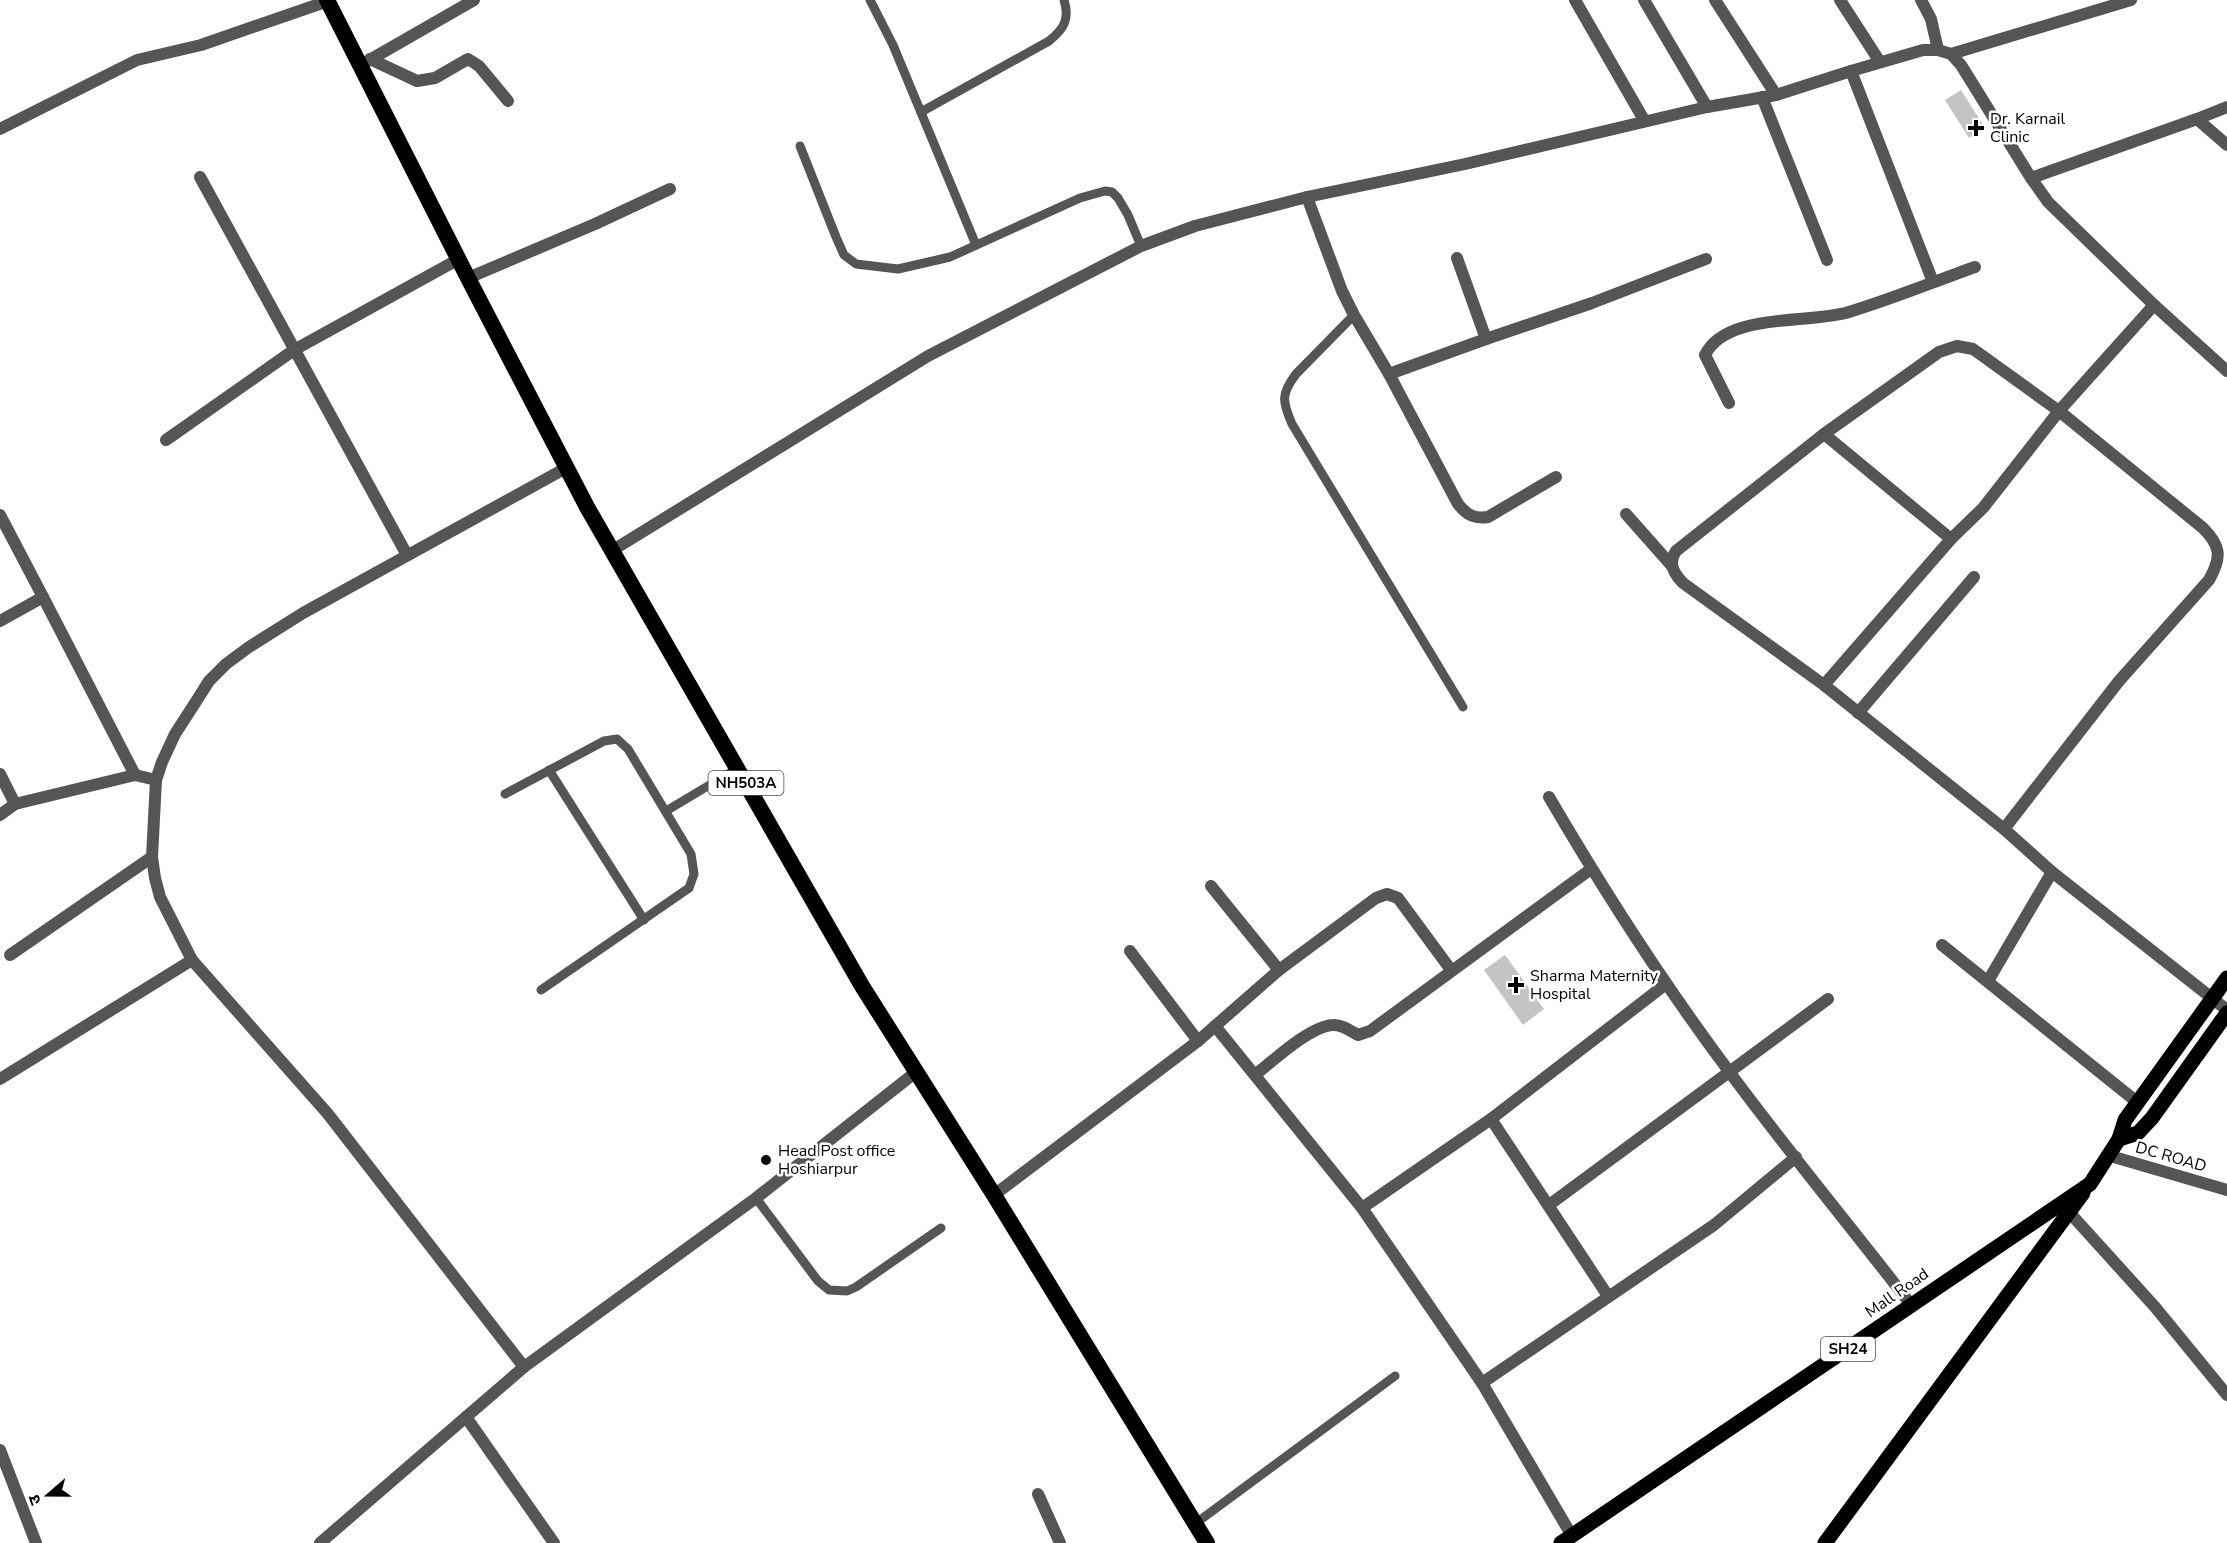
<svg xmlns="http://www.w3.org/2000/svg" width="2227" height="1543" font-family="'Nunito Sans','Noto Sans Devanagari',sans-serif">
	<style>
		.building { fill: #c4c4c4 }
		.lines { fill: none; stroke-linecap: round; stroke-linejoin: round }
		.service { stroke: #555; stroke-width: 9 }
		.minor { stroke: #555; stroke-width: 12 }
		.tertiary { stroke: #555; stroke-width: 12 }
		.primary { stroke: #000; stroke-width: 15 }
		.trunk { stroke: #000; stroke-width: 16 }
		.poi-dot { fill: #000; stroke: #fff; stroke-width: 2 }
		.labels { text-anchor: middle; dominant-baseline: central; stroke-width: 5; stroke-linejoin: round; paint-order: stroke }
		.shield { fill: #fff; stroke: #4c4c4c; stroke-width: 1.5 }
		.shield-label { font-size: 15px; font-weight: bold; fill: #000 }
		.poi-label { font-size: 16px; fill: #000; stroke: #fff; text-anchor: start }
		.street-label { font-size: 16px; fill: #000; stroke: #fff }
	</style>
	<rect width="100%" height="100%" fill="#fff"/>
	<g class="building">
		<path d="M1961,90L1985,128L1969,138L1945,100Z"/>
		<path d="M1505,955L1544,1009L1523,1025L1484,970Z"/>
	</g>
	<g class="lines">
		<g class="service">
			<path d="M870,0L893,45L976,245"/>
			<path d="M921,112L1049,41C1064,29 1070,19 1064,0"/>
			<path d="M800,146L836,237L844,255L856,264L898,269L950,257L1080,198L1105,191L1112,192L1118,198L1128,215L1141,246"/>
			<path d="M1354,315L1296,374C1281,394 1282,401 1292,424L1463,707"/>
			<path d="M549,770L644,920"/>
			<path d="M505,794L604,741L617,739L628,749L691,854L694,874L689,888L541,990"/>
			<path d="M666,811L738,768"/>
			<path d="M756,1198L818,1281L829,1290L847,1291L856,1287L941,1228"/>
			<path d="M1196,1523L1395,1376"/>
		</g>
		<g class="minor">
			<path d="M1575,0L1644,120"/>
			<path d="M1644,0L1707,107"/>
			<path d="M1715,0L1776,95"/>
			<path d="M1840,0L1880,62"/>
			<path d="M1921,0L1931,19L1938,50"/>
			<path d="M1951,54L2131,0"/>
			<path d="M370,59L417,81L435,78L468,59L479,66L508,101"/>
			<path d="M366,62L474,0"/>
			<path d="M1851,71L1933,282"/>
			<path d="M1762,97L1827,260"/>
			<path d="M2197,119L2227,107"/>
			<path d="M0,129L137,60L201,45L328,1"/>
			<path d="M200,177L407,555"/>
			<path d="M2031,178L2197,119L2227,145"/>
			<path d="M1307,197L1342,291L1354,315L1389,374L1486,339L1457,258"/>
			<path d="M468,278L595,224L670,189"/>
			<path d="M1486,339L1592,303L1706,259"/>
			<path d="M1957,346L1973,349L2059,411L2203,528C2221,546 2222,557 2209,580L2119,681L2004,829L1824,685L1683,583C1673,573 1668,563 1676,551L1824,434L1939,352Z"/>
			<path d="M1389,374L1458,504C1467,515 1474,519 1488,517L1556,477"/>
			<path d="M1729,403L1705,355C1726,312 1810,324 1849,312C1892,299 1933,282 1975,267"/>
			<path d="M1824,434L1951,539"/>
			<path d="M166,440L294,350L459,259"/>
			<path d="M1626,514L1672,566"/>
			<path d="M0,515L43,597L0,621"/>
			<path d="M613,550L928,356L1141,246L1195,226L1307,197L1465,164L1707,107L1776,95L1851,71L1923,50H1938L1951,54L1961,65L2031,178L2048,202L2154,305L2227,371"/>
			<path d="M43,597L135,775"/>
			<path d="M1824,685L1951,539L1983,508L2059,411L2154,305"/>
			<path d="M1858,713L1974,577"/>
			<path d="M0,774L15,804"/>
			<path d="M1549,797C1604,891 1663,983 1728,1070C1787,1150 1851,1227 1912,1306"/>
			<path d="M0,815L15,804L135,775L156,780"/>
			<path d="M2004,829L2052,872L2227,1010"/>
			<path d="M1211,886L1279,970"/>
			<path d="M1942,945L2137,1102"/>
			<path d="M1130,951L1198,1041"/>
			<path d="M10,955L152,857"/>
			<path d="M1988,981L2052,872"/>
			<path d="M1215,1026L1362,1208L1482,1383L1572,1536"/>
			<path d="M1255,1075C1273,1061 1310,1026 1333,1025C1341,1024 1351,1031 1358,1035L1370,1031L1591,869"/>
			<path d="M0,1079L192,960"/>
			<path d="M1491,1119L1608,1296"/>
			<path d="M994,1195L1198,1041L1279,970L1376,898L1387,894L1398,898L1451,970"/>
			<path d="M1549,1205L1828,999"/>
			<path d="M1362,1208L1491,1119L1666,984"/>
			<path d="M2069,1212L2155,1307L2227,1395"/>
			<path d="M524,1367L328,1114L192,960L160,897L155,878L152,857L156,780L162,762L175,734L197,700L209,681L226,664L249,647L303,613L566,468"/>
			<path d="M1482,1383L1714,1225L1796,1157"/>
			<path d="M0,1450L36,1543"/>
			<path d="M1038,1494L1060,1543"/>
			<path d="M320,1543L466,1417"/>
			<path d="M554,1543L466,1417L524,1367L756,1198L916,1072"/>
		</g>
		<path class="tertiary" d="M2107,1155L2227,1190"/>
		<g class="primary">
			<path d="M2119,1139L2138,1133L2152,1118L2227,1013"/>
			<path d="M1561,1543L2090,1184L2119,1139L2125,1120L2227,978"/>
			<path d="M1825,1543L2083,1193"/>
		</g>
		<path class="trunk" d="M327,0L468,278L587,507L862,986L994,1195L1207,1543"/>
	</g>
	<g class="poi-dot">
		<path d="M1973 119h6v6h6v6h-6v6h-6v-6h-6v-6h6z"/>
		<path d="M1513 976h6v6h6v6h-6v6h-6v-6h-6v-6h6z"/>
		<circle cx="766" cy="1160" r="6"/>
	</g>
	<g class="labels">
		<g class="shield">
			<rect x="708.5" y="771" width="75" height="24" rx="4.5"/>
			<rect x="1821" y="1337" width="54" height="24" rx="4.5"/>
		</g>
		<g class="shield-label">
			<text x="746" y="783">NH503A</text>
			<text x="1848" y="1349">SH24</text>
		</g>
		<g class="poi-label">
			<text x="1990" y="119">Dr. Karnail<tspan x="1990" dy="18">Clinic</tspan></text>
			<text x="1530" y="976">Sharma Maternity<tspan x="1530" dy="18">Hospital</tspan></text>
			<text x="778" y="1151">Head Post office<tspan x="778" dy="18">Hoshiarpur</tspan></text>
		</g>
		<g class="street-label">
			<text transform="translate(2171 1157) rotate(16)">DC ROAD</text>
			<text transform="translate(1897 1293) rotate(-35)">Mall Road</text>
		</g>
	</g>
	<g transform="translate(48 1495) rotate(250)" stroke="#ffffff" stroke-width="4.5" paint-order="stroke">
	<path d="M0-4.5L10 22L0 15L-10 22Z" fill="#000000"/>
	<text y="-9" font-size="16" font-weight="bold" text-anchor="middle" fill="#000000">उ</text>
	</g>
</svg>
